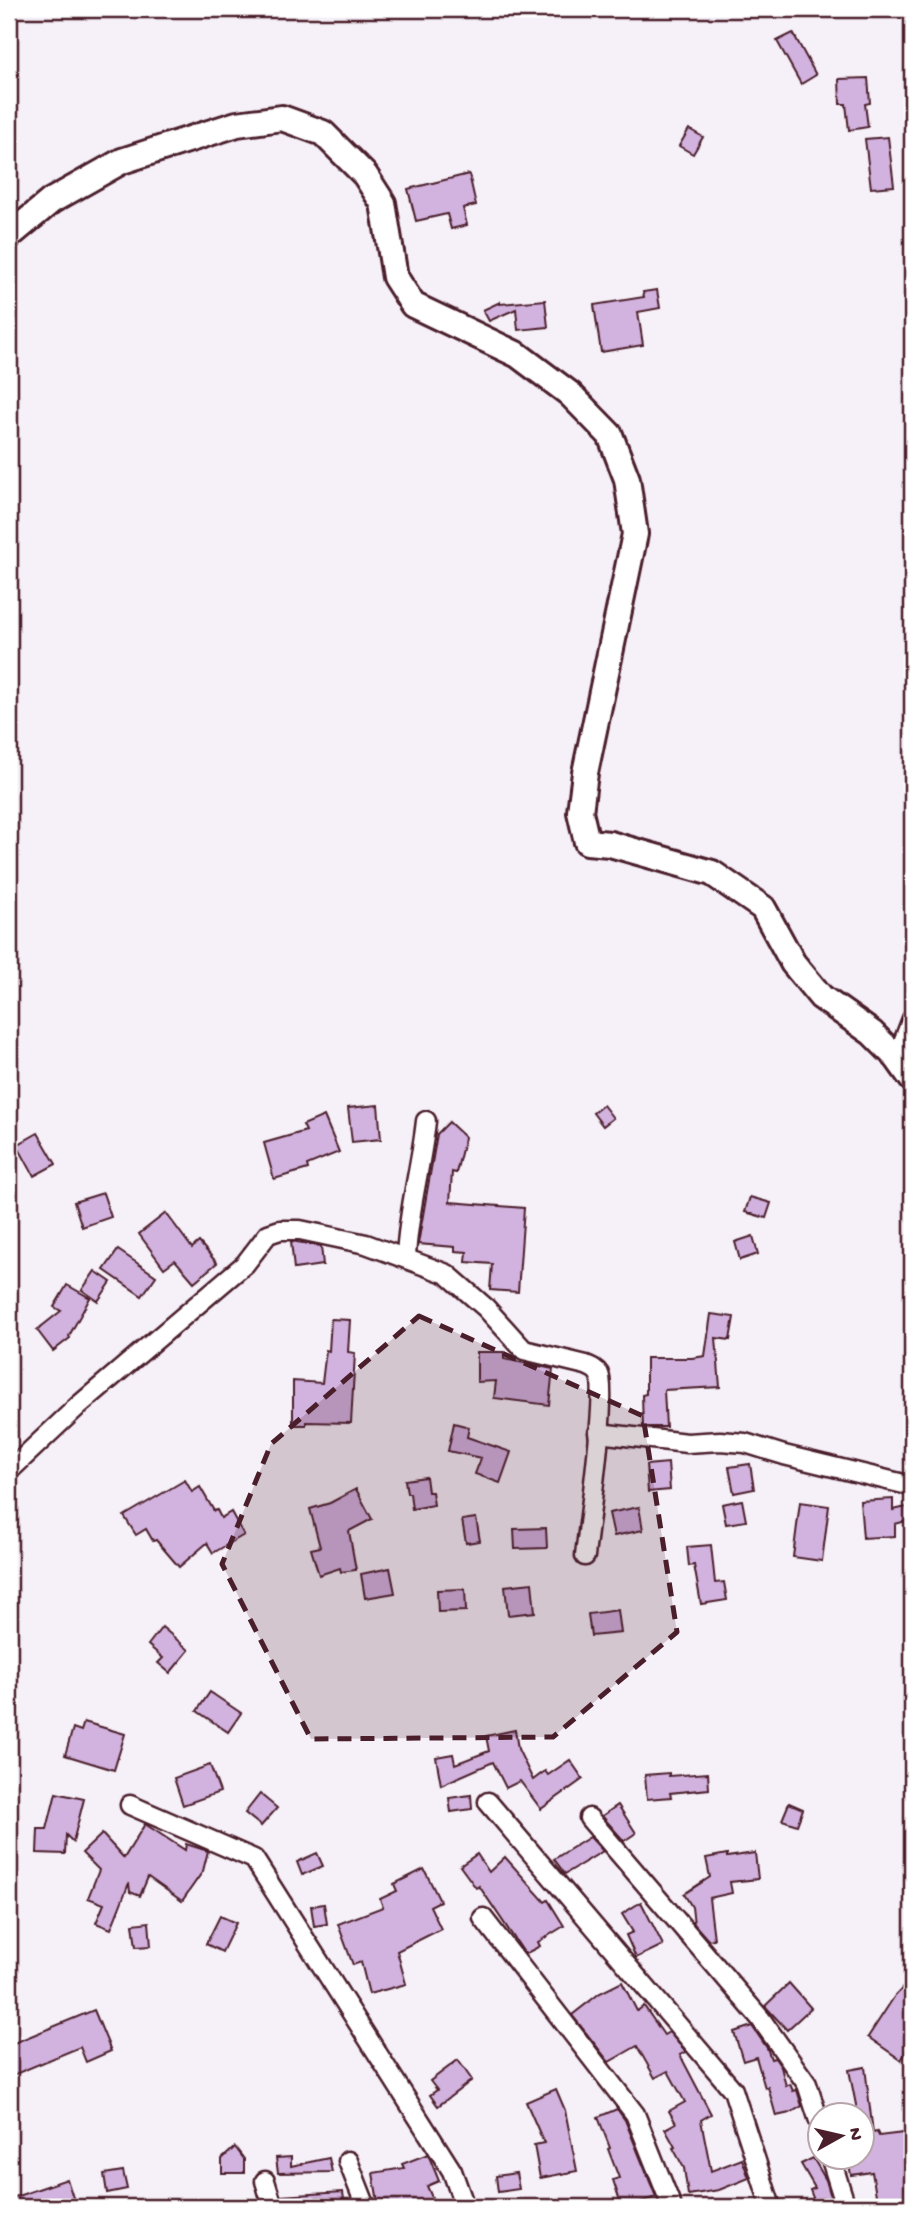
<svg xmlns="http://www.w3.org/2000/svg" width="921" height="2216" font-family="'Gochi Hand',sans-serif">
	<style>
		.building { fill: #d2b2de; stroke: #4a1f2b; stroke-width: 2 }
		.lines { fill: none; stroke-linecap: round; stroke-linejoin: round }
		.minor-casing { stroke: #4a1f2b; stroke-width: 23 }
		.secondary-casing { stroke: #4a1f2b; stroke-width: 30 }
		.minor { stroke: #fff; stroke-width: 18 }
		.secondary { stroke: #fff; stroke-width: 24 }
		.marked { fill: #4a1f2b; fill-opacity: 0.2; stroke: #4a1f2b; stroke-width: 5; stroke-dasharray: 14 9; stroke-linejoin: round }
	</style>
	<rect width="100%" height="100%" fill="#f6f0f8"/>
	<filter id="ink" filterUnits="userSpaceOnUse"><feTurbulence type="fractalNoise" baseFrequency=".0143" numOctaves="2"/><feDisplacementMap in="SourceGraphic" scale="14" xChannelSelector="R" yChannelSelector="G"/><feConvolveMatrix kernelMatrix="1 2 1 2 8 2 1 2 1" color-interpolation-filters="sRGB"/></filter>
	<g filter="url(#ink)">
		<g class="building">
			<path d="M793,33L816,75L801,84L777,41Z"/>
			<path d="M868,78L870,103L865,104L868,127L849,130L846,104H840L839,79Z"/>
			<path d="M689,129L703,137L693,154L679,146Z"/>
			<path d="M888,137L894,186L871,188L865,139Z"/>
			<path d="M469,174L476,205L463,208L467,225L451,229L447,214L416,221L408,189Z"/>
			<path d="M657,290L660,308L638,312L643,345L601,352L594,305L644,297L643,292Z"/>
			<path d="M545,300L548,327L518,330L516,309L489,321L483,310L500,302V304Z"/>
			<path d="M378,1105L381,1139L352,1142L348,1108Z"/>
			<path d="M603,1105L613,1118L603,1126L593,1113Z"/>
			<path d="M324,1116L339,1152L307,1165L308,1169L274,1179L264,1143L306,1131L303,1125Z"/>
			<path d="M449,1122L465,1137L456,1173L452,1172L450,1202L524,1208L518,1292L490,1290L492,1264L466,1262L467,1252L455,1251V1247L418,1244L437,1134Z"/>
			<path d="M38,1133L56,1164L34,1176L17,1145Z"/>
			<path d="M103,1193L111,1217L82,1227L74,1202Z"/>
			<path d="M750,1197L771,1203L766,1218L745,1212Z"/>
			<path d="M166,1213L192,1248L199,1242L217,1263L194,1282L175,1260L164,1268L139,1234Z"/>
			<path d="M753,1236L758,1254L740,1260L735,1242Z"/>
			<path d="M291,1241L321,1246L323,1265L294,1269Z"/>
			<path d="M118,1250L156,1276L142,1296L104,1270Z"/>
			<path d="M95,1271L111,1282L98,1301L82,1290Z"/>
			<path d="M67,1285L90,1298L69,1336L70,1338L53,1351L37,1330L61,1311L54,1307Z"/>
			<path d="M711,1314L734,1317L730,1340L716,1338L720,1387L664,1390L666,1427H643L642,1395L646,1394V1358H692L705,1356Z"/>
			<path d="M331,1319L350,1320L348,1352L355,1353L351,1423L306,1422V1425H293V1381L322,1383L326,1350L329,1351Z"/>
			<path d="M477,1352H504V1359L553,1369L549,1405L494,1398L496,1381L477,1382Z"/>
			<path d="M454,1423L469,1427L467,1437L511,1452L500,1483L475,1474L481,1458L448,1451Z"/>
			<path d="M668,1463L670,1490L648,1492L646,1465Z"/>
			<path d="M750,1464L754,1489L734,1493L729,1467Z"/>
			<path d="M426,1477L428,1492H432L434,1505L412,1509L410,1493H407L405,1480Z"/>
			<path d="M185,1480L192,1492L200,1487L214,1511L217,1510L221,1518L231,1512L244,1535L213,1553L207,1543L179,1567L156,1540L153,1541L146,1529L136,1535L124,1516Z"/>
			<path d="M356,1489L372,1519L349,1531L356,1570L341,1572L340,1568L319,1575L311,1549L320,1547L310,1509L330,1503Z"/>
			<path d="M893,1499V1510L907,1507L910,1520L895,1524V1536L863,1538L860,1501Z"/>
			<path d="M742,1500L746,1521L726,1524L722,1504Z"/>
			<path d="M800,1502L829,1506L822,1561L793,1557Z"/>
			<path d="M639,1507L643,1530L614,1536L609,1513Z"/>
			<path d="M476,1518L480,1541L466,1543L462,1520Z"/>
			<path d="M546,1528L547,1548L515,1549L514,1529Z"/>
			<path d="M711,1545L715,1583L724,1582L727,1600L701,1604L694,1565L689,1566L687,1547Z"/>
			<path d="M390,1568L395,1593L365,1598L361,1574Z"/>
			<path d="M532,1583L535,1612L508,1615L505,1586Z"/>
			<path d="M465,1589L466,1611L438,1612L437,1590Z"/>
			<path d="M618,1610L621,1633L591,1636L588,1614Z"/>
			<path d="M162,1627L189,1650L170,1673L158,1663L163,1658L148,1645Z"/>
			<path d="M210,1692L241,1713L228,1732L197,1711Z"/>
			<path d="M84,1722L125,1734L114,1770L65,1755L73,1728L81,1731Z"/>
			<path d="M515,1730L518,1749L533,1780L545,1771L548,1775L570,1760L583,1779L541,1809L520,1781L506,1788L493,1762L441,1785L436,1757L453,1754L455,1764L489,1751L486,1736Z"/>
			<path d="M210,1765L220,1792L183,1805L174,1778Z"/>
			<path d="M669,1773V1776L708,1773L709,1789L670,1793L671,1797L647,1799L645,1775Z"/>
			<path d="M56,1793L84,1799L73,1842L66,1835L65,1854L37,1853L38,1829H47Z"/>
			<path d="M260,1794L277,1808L261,1826L245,1813Z"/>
			<path d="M471,1795L472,1809L451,1812L449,1798Z"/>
			<path d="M789,1803L803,1809L797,1825L782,1820Z"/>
			<path d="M618,1805L636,1833L624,1841L602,1816Z"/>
			<path d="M145,1824L185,1850L186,1844L208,1851L203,1871L182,1901L148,1877L140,1896L130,1892L129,1883L111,1929L96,1923L104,1904L88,1898L99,1870L82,1853L102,1834L124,1858Z"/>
			<path d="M590,1837L603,1851L565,1874L554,1859Z"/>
			<path d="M317,1853L323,1866L302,1875L297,1862Z"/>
			<path d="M755,1853L758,1879L730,1882L732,1893L709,1898L714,1939L708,1940L694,1924L692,1907L684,1894L710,1877L706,1858L727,1854V1857Z"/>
			<path d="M477,1854L489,1872L505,1857L545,1902L548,1900L564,1926L538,1942L540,1946L525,1954L479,1886L476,1888L460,1866Z"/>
			<path d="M424,1869L440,1901L430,1906L441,1929L397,1951L406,1984L369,1994L361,1962L353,1965L338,1924L383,1907L380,1899L397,1891L394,1884Z"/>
			<path d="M641,1902L663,1945L636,1958L626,1935L633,1932L622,1914Z"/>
			<path d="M324,1904L327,1924L314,1926L311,1906Z"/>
			<path d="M220,1916L236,1923L222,1952L206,1944Z"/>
			<path d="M149,1922L151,1946L136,1947L133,1924Z"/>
			<path d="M912,1978V2044L901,2060L868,2037L894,1997Z"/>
			<path d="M622,1982L637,2011L644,2006L664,2035L669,2032L686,2052L680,2055L711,2114L701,2120L711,2171L742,2159L749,2178L719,2190L688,2195L684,2168L673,2148L675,2147L665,2129L676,2123L669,2111L685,2102L668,2071L655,2078L637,2046L609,2062L572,2015L600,1993Z"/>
			<path d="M789,1983L811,2008L787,2030L765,2006Z"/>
			<path d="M94,2010L111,2051L86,2062L80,2047L13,2075L9,2064V2045Z"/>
			<path d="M752,2026L767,2048L771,2059L775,2058L781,2067L786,2086L790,2084L793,2091L797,2090L802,2106L790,2113L776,2116L768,2087L765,2088L756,2057L743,2061L734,2032Z"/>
			<path d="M458,2060L472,2080L438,2106L430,2095L437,2090L430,2081Z"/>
			<path d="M865,2067L873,2133L877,2132L879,2136L912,2132V2184L905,2187L909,2207H878L872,2172L851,2175L848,2158L862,2157V2115H858L849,2070Z"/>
			<path d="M556,2089L565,2110L577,2171L540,2178L534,2145L544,2143L526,2102Z"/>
			<path d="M617,2109L625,2120L656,2197L625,2207H622L613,2180L619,2178L608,2149L610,2148L598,2117Z"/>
			<path d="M235,2147L244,2159V2173H222V2159Z"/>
			<path d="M428,2154L439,2181L427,2186L436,2207H385L383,2201L378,2202L373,2173L404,2168L402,2164Z"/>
			<path d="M291,2157V2166L329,2158L332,2172L278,2173L276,2158Z"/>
			<path d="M813,2158L826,2180L831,2197L815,2203L810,2190L815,2188L801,2164Z"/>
			<path d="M123,2171L127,2189L107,2193L104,2174Z"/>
			<path d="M516,2173L519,2189L498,2192L496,2176Z"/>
			<path d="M67,2179L76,2207H9V2199Z"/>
			<path d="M343,2192L345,2207H284L281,2196Z"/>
		</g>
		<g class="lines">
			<g class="minor-casing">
				<g id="minor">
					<path d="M897,1058L912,1019"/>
					<path d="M406,1257C408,1211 421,1167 426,1121"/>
					<path d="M598,1433L687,1443L720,1441L745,1443L784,1455L912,1486"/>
					<path d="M9,1471L78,1406L245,1264L268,1234L280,1230H300L366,1244L447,1274L486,1308L524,1350L586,1365C591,1367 596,1369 599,1374C608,1391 588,1528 585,1556"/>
					<path d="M488,1802L733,2090L771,2207"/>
					<path d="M130,1805L254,1859L452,2171L465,2207"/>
					<path d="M589,1818L760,2018L807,2084L820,2124"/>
					<path d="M483,1918L635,2114L672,2207"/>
					<path d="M830,2156L846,2207"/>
					<path d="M348,2161L366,2207"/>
					<path d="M265,2181L273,2207"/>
				</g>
			</g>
			<g class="secondary-casing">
				<path id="secondary" d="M9,236L51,201L122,161L237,124L282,118L323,133L365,175L383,203L395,277L413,305L518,355L570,394L610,435L627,479L635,534L585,773L580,812L587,842L610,844L712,873L763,908L793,963L821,997L872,1033L897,1058L912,1079"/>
			</g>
			<use href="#minor" class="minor"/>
			<use href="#secondary" class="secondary"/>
		</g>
	</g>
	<path class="marked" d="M419,1316L643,1416L677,1632L553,1737L311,1739L222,1564L271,1444Z"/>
	<rect width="921" height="2216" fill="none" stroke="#fff" stroke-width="35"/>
	<rect x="18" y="18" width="886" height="2181" fill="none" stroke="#4a1f2b" stroke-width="2.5" filter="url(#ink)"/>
	<g transform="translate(841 2136) rotate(82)"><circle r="33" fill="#ffffff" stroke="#b7a5aa" stroke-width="2"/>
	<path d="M0-5L12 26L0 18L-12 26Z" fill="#4a1f2b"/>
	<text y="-10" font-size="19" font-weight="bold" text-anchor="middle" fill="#4a1f2b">N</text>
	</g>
</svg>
